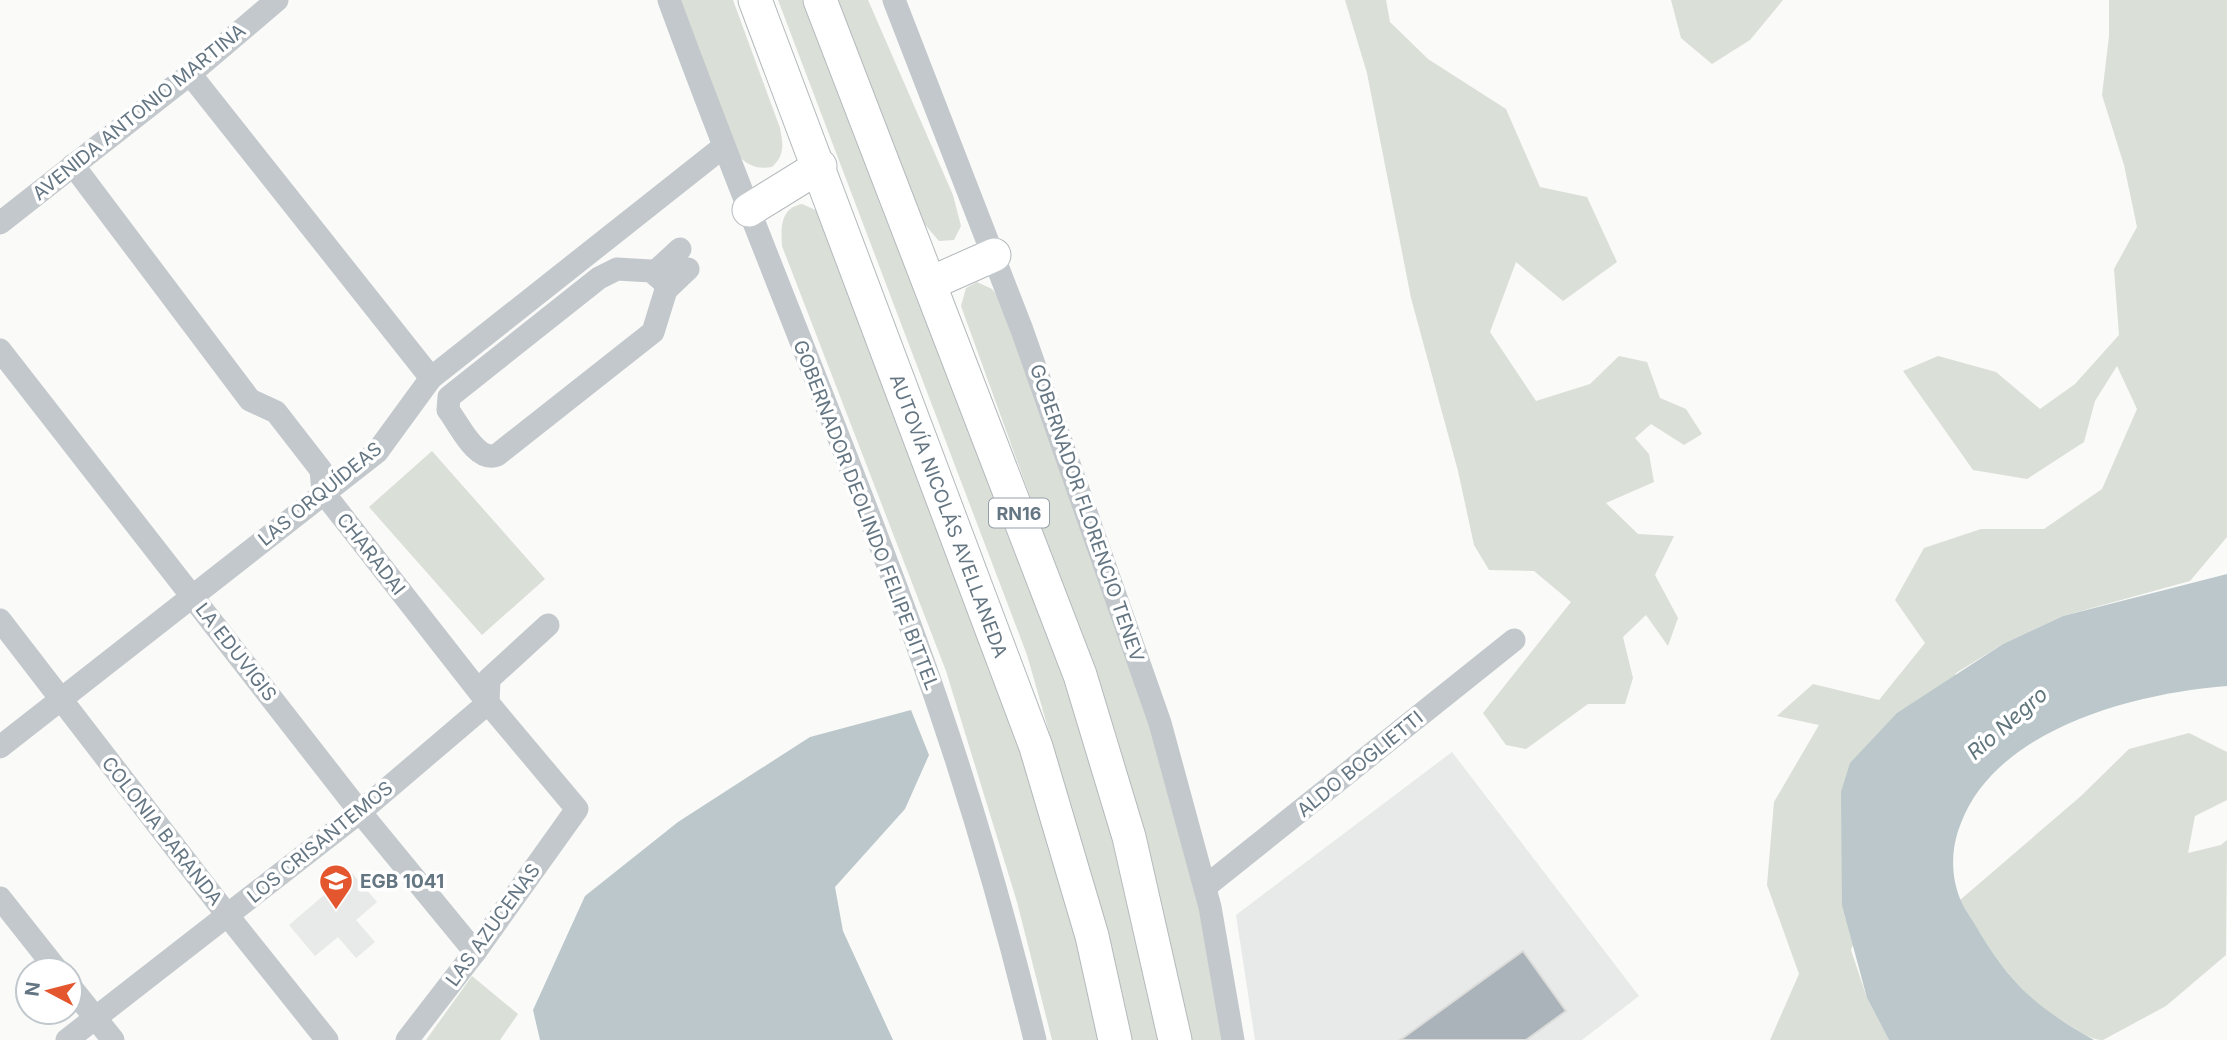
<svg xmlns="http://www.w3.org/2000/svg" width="2227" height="1040" font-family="Inter,sans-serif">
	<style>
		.built { fill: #e8e9e9 }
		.green { fill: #dadfd7 }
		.water { fill: #bbc7cb }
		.building { fill: #aab3b9; stroke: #dcdcda; stroke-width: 2 }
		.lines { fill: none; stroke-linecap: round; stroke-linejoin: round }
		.highway-casing { stroke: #b4b9bd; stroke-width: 35 }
		.minor { stroke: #c3c8cc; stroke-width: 23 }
		.highway { stroke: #fff; stroke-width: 33 }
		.labels { text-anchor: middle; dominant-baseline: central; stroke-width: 7; stroke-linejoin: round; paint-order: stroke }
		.shield { fill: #fff; stroke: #939fa8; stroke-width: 2 }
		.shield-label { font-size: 18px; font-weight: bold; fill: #657683 }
		.street-label { font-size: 19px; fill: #657683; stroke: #fff }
		.poi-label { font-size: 19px; font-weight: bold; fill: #657683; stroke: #fff; text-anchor: start }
		.water-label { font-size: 21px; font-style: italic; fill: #60757c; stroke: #fff }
	</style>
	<rect width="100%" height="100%" fill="#fafaf8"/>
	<g class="built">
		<path d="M1452,752L1639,996L1582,1040H1255L1236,915Z"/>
		<path d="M351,872L377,902L356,920L375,942L356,958L338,937L315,956L289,925Z"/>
	</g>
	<g class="green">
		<path d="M677,0H733L780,128C783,144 785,155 772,167C755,170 745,164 734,151Z"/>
		<path d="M778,0H803L1041,612L1104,803L1159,1040H1128L1100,910L1027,655Z"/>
		<path d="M834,0H868L953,195L961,226L954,240L939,241L922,221Z"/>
		<path d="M1345,0H1386L1390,22L1428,59L1506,109L1540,187L1587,197L1617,262L1563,301L1516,262L1490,332L1536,401L1590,384L1619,356L1647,362L1660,398L1686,409L1702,434L1684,445L1651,424L1635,438L1649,454L1654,482L1606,503L1638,534L1674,536L1655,575L1678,618L1668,646L1646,615L1623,637L1633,678L1625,704H1588L1526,749L1506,745L1483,713L1571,602L1534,571L1489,570L1474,545L1458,471L1411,298L1367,73Z"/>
		<path d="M1671,0H1783L1750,40L1712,64L1681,38Z"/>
		<path d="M2109,0H2227V537L2190,581L2063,616L2003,644L1956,673L1851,950L1867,998L1889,1040H1770L1799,974L1767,885L1774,802L1819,725L1777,716L1813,684L1879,700L1925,643L1895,600L1924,548L1981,529H2044L2102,489L2137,409L2117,366L2095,401L2084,442L2027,479L1973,470L1903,371L1938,356L1996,372L2040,409L2075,384L2119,335L2114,269L2137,227L2124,165L2102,95L2109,36Z"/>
		<path d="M802,204L820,212L1048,821L1102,1040H1052L1017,902L946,671L782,246C781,228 780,208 802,204Z"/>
		<path d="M977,282L992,289L999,298L1140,695L1164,773L1199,908L1223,1040H1188L1150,855L1116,734L961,306L966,288Z"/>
		<path d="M432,451L545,579L482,635L369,507Z"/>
		<path d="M2189,733L2227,752V800L2195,816L2188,853L2221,845L2227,840L2226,955L2166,1006L2103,1040C2092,1040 2084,1034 2074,1028C2017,997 1992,954 1960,900L2081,796L2129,749Z"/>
		<path d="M472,976L518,1014L500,1040H426Z"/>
	</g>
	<g class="water">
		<path d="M2227,574V686C2136,693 1997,728 1961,823C1951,847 1950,876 1961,901C1965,910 1972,919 1977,928C2011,985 2037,1008 2094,1040H1889L1867,998L1842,905L1841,792L1850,763L1897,713L2003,644L2063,616Z"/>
		<path d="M911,710L929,755L905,809L835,887L843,931L893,1040H540L533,1010L585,896L678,822L810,737Z"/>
	</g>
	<path class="building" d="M1523,951L1566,1011L1526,1040H1400Z"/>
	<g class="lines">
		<g class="highway-casing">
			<g id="highway">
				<path id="s1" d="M755,0L1036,747L1092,936L1115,1040"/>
				<path d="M820,0L1080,675L1129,837L1175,1040"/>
				<path d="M749,210L820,166"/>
				<path d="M931,283L994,255"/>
			</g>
		</g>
		<g class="minor">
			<path d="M669,0C747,214 837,423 914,636C962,768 1002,904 1035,1040"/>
			<path d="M894,0L1022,330L1160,723L1210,907L1233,1040"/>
			<path d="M190,74L431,378"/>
			<path d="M73,165L250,400L276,412L321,470L323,492L488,703L577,809L475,952L407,1040"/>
			<path d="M0,223L190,74L277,0"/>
			<path d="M617,269L651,271L664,282L666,290L653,332L497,455C476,463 459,424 448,410L449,397L599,278Z"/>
			<path d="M655,272L680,249"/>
			<path d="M666,290L688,269"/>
			<path d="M0,350L360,812L475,952"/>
			<path d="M0,620L228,916L327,1040"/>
			<path d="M0,747L377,452L431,378L723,147"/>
			<path d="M1205,887L1514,640"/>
			<path d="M0,898L57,970"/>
			<path d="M70,986L113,1040"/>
			<path d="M67,1040L360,812L488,703L489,679L548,625"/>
		</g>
		<use href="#highway" class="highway"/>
	</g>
	<defs>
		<g id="school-pin" transform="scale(1.75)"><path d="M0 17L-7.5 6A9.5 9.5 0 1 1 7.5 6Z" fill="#e4572e" stroke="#fff"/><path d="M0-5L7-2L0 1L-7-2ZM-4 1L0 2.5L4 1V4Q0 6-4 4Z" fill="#fff"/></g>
	</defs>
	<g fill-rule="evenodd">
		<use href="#school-pin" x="336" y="881"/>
	</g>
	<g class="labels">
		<rect class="shield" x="989" y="498.5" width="60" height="29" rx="5"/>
		<g class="shield-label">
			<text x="1019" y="513">RN16</text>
		</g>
		<g class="street-label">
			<text transform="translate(139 112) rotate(-39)">AVENIDA ANTONIO MARTINA</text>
			<text transform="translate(320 494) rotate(-39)">LAS ORQUÍDEAS</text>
			<text transform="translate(1087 513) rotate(71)">GOBERNADOR FLORENCIO TENEV</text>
			<text transform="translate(866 515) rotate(69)">GOBERNADOR DEOLINDO FELIPE BITTEL</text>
			<text stroke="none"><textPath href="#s1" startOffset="551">AUTOVÍA NICOLÁS AVELLANEDA</textPath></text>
			<text transform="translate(371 554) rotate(52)">CHARADAI</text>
			<text transform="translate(236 652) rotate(52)">LA EDUVIGIS</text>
			<text transform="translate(1360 764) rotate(-39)">ALDO BOGLIETTI</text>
			<text transform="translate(162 831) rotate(52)">COLONIA BARANDA</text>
			<text transform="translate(320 842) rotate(-39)">LOS CRISANTEMOS</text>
			<text transform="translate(493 925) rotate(-54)">LAS AZUCENAS</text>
		</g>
		<g class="poi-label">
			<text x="360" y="881">EGB 1041</text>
		</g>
		<g class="water-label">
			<text transform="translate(2007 723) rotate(-41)">Río Negro</text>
		</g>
	</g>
	<g transform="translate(49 991) rotate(277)"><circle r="33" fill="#ffffff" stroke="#c1c8cd" stroke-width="2"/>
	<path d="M0-5L12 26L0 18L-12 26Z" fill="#e4572e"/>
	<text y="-10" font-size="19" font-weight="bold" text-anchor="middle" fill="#657683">N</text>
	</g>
</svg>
